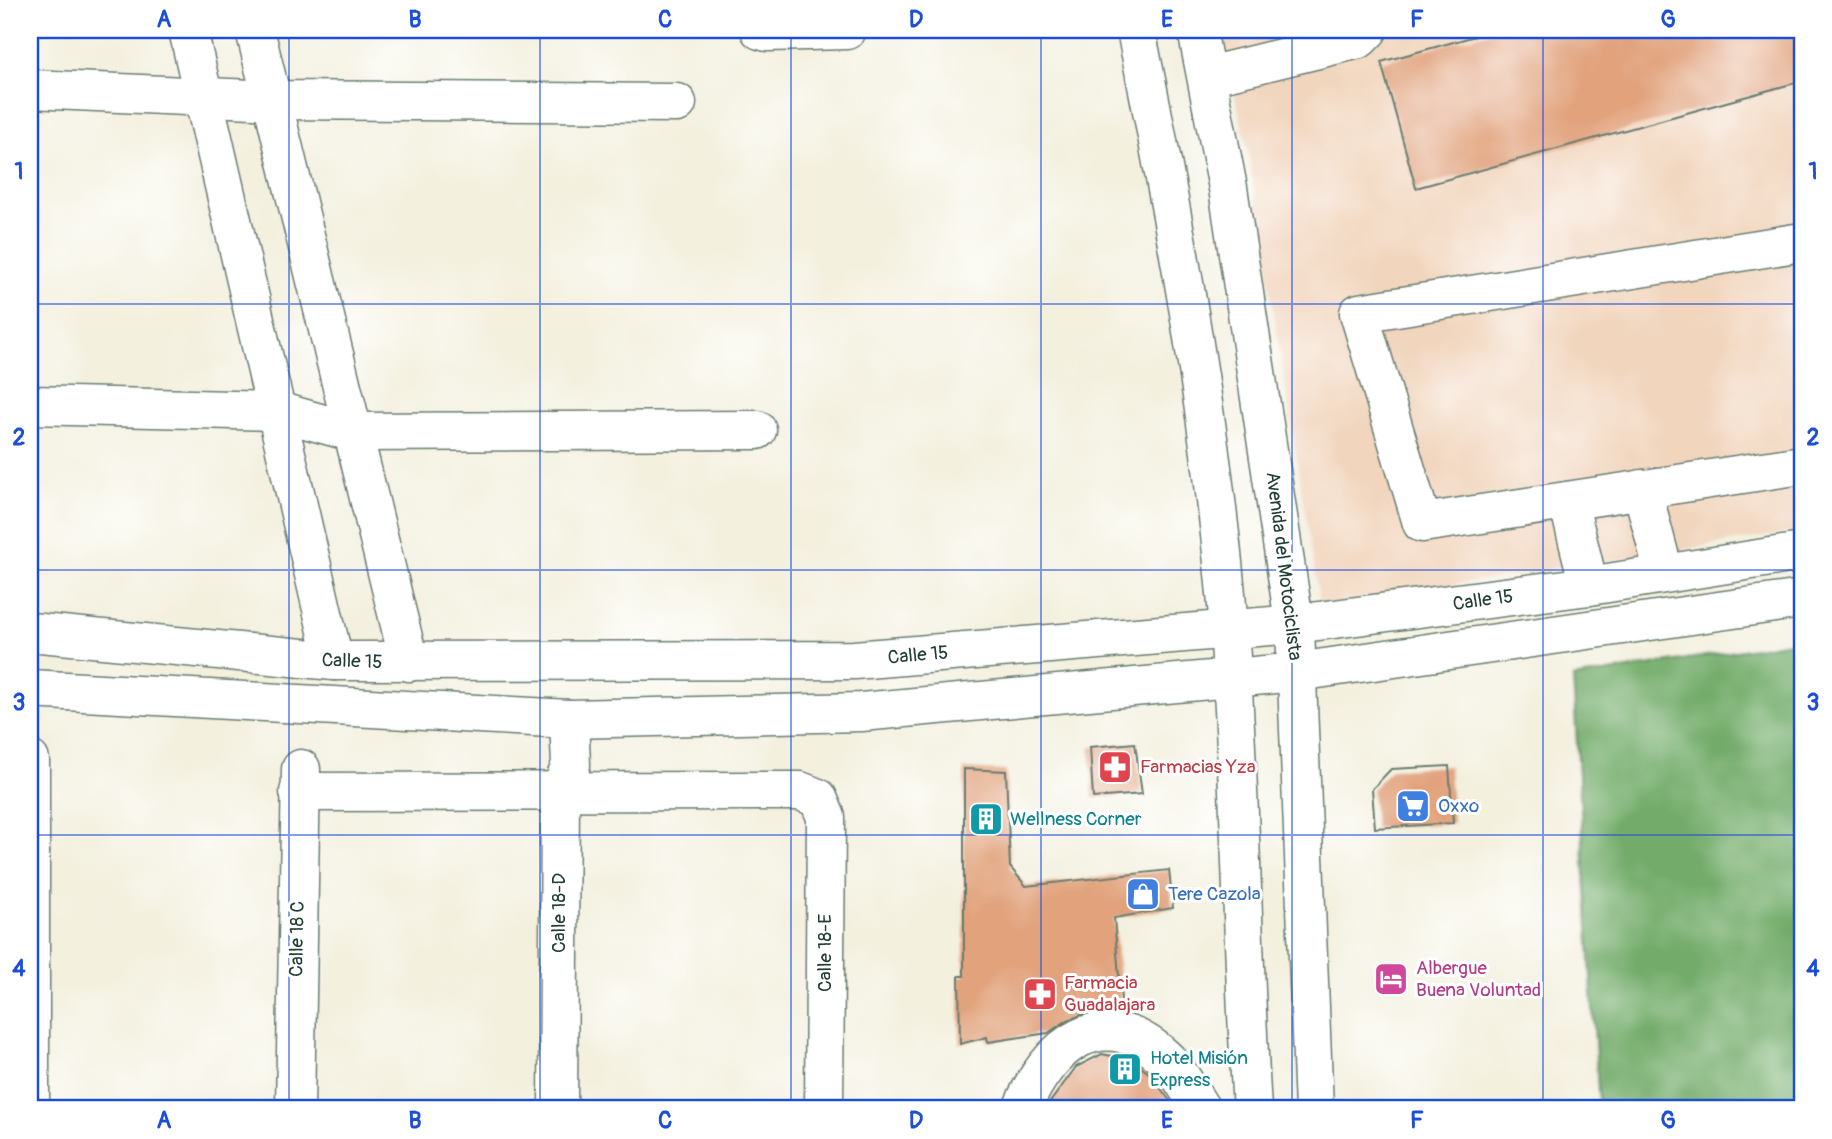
<svg xmlns="http://www.w3.org/2000/svg" width="1832" height="1139" font-family="Pangolin,sans-serif">
	<style>
		.built { fill: #f1d5bd }
		.forest { fill: #73ac6b; stroke: #497450; stroke-width: 2 }
		.building { fill: #e1a27c }
		.lines { fill: none; stroke-linecap: round; stroke-linejoin: round }
		.minor-casing { stroke: #697c70; stroke-width: 41 }
		.minor { stroke: #fff; stroke-width: 38 }
		.grid { fill: none; stroke: #1d4ed8; stroke-width: 2; stroke-opacity: 0.55 }
		.labels { text-anchor: middle; dominant-baseline: central; stroke-width: 6; stroke-linejoin: round; paint-order: stroke }
		.street-label { font-size: 19px; fill: #1f3d34; stroke: #fff }
		.health-label { font-size: 19px; fill: #be3a42; stroke: #fff; text-anchor: start }
		.shop-label { font-size: 19px; fill: #366cbe; stroke: #fff; text-anchor: start }
		.culture-label { font-size: 19px; fill: #0d838f; stroke: #fff; text-anchor: start }
		.hotel-label { font-size: 19px; fill: #b23c85; stroke: #fff; text-anchor: start }
		.neatline { fill: none; stroke: #1d4ed8; stroke-width: 2.5 }
		.grid-label { font-size: 23px; text-anchor: middle; font-weight: bold; fill: #1d4ed8 }
	</style>
	<rect width="100%" height="100%" fill="#fff"/>
	<filter id="ink" filterUnits="userSpaceOnUse"><feTurbulence type="fractalNoise" baseFrequency=".0143" numOctaves="2"/><feDisplacementMap in="SourceGraphic" scale="14" xChannelSelector="R" yChannelSelector="G"/><feConvolveMatrix kernelMatrix="1 2 1 2 8 2 1 2 1" color-interpolation-filters="sRGB"/></filter>
	<filter id="wash" filterUnits="userSpaceOnUse"><feTurbulence type="fractalNoise" baseFrequency=".00686" numOctaves="4" result="noise"/><feDisplacementMap in="SourceGraphic" scale="28" xChannelSelector="R" yChannelSelector="G"/><feGaussianBlur stdDeviation="1.57" result="paint"/><feColorMatrix in="noise" values="0 0 0 0 0 0 0 0 0 0 0 0 0 0 0 0 0 1.4 0 .05"/><feComposite in="paint" operator="in"/></filter>
	<g filter="url(#wash)">
		<rect width="100%" height="100%" fill="#f3f0de"/>
		<path class="built" d="M1219,30H1802V531L1320,605L1248,151Z"/>
		<path class="forest" d="M1802,640V1098L1701,1109H1599L1573,678Z"/>
		<g id="blocks">
			<g class="building">
				<path d="M1497,30H1802V81L1416,188L1381,62Z"/>
				<path d="M1135,743L1142,794L1093,798L1090,747Z"/>
				<path d="M1449,766L1453,823L1375,828L1372,789L1391,769Z"/>
				<path d="M964,769L1006,771L1010,867L1026,886L1169,870L1173,908L1114,918L1122,1011H1092L1068,1020L1048,1033L988,1042L987,1037L960,1044L959,976H964Z"/>
				<path d="M1102,1054L1131,1060L1150,1074L1170,1101L1165,1109H1055L1048,1105L1076,1067Z"/>
			</g>
		</g>
	</g>
	<g filter="url(#ink)">
		<use href="#blocks" fill-opacity="0" stroke="#697c70" stroke-width="2"/>
		<g class="lines">
			<g class="minor-casing">
				<g id="minor">
					<path d="M188,30L334,661"/>
					<path d="M255,30L409,662"/>
					<path d="M760,30L767,32L847,30"/>
					<path d="M1136,30C1176,228 1213,427 1229,629C1241,789 1242,949 1252,1109"/>
					<path d="M1197,30L1228,188L1295,628L1314,1109"/>
					<path d="M1208,76L1359,39L1368,30"/>
					<path d="M30,89L273,100L677,103"/>
					<path d="M1802,242L1359,313L1422,523L1802,465"/>
					<path d="M30,405L277,411L352,432L757,430"/>
					<path d="M1642,489L1664,573"/>
					<path d="M1568,501L1589,586"/>
					<path d="M30,632L334,661L854,660L1295,624L1589,586L1802,552"/>
					<path d="M30,689L569,719L861,712L1297,672L1802,599"/>
					<path d="M299,792L800,791L818,798L826,817L824,1109"/>
					<path d="M30,1109V760"/>
					<path d="M295,1109L301,769"/>
					<path d="M558,1109L560,792L571,765L569,719"/>
					<path d="M1022,1109C1048,1045 1102,1001 1164,1057C1179,1070 1190,1093 1201,1109"/>
				</g>
			</g>
			<use href="#minor" class="minor"/>
		</g>
	</g>
	<path class="grid" d="M289,30V1109M540,30V1109M791,30V1109M1041,30V1109M1292,30V1109M1543,30V1109M30,304H1802M30,570H1802M30,835H1802"/>
	<defs>
		<g id="pharmacy-square" transform="scale(1.75)"><rect x="-9" y="-9" width="18" height="18" rx="4" fill="#e0444e" stroke="#fff"/><path d="M-2-6h4v4h4v4h-4v4h-4v-4h-4v-4h4Z" fill="#fff"/></g>
		<g id="supermarket-square" transform="scale(1.75)"><rect x="-9" y="-9" width="18" height="18" rx="4" fill="#3f7fe0" stroke="#fff"/><path d="M-6-5.5h2.5l.6 2H6L4.5 2H-2.5L-4.4-4H-6ZM-1.5 3.2a1.3 1.3 0 1 0 .1 0ZM3 3.2a1.3 1.3 0 1 0 .1 0Z" fill="#fff"/></g>
		<g id="building-square" transform="scale(1.75)"><rect x="-9" y="-9" width="18" height="18" rx="4" fill="#0f9aa8" stroke="#fff"/><path d="M-4-6H4V6H1V3H-1V6H-4ZM-2.5-4.3h1.7v1.8h-1.7ZM.8-4.3h1.7v1.8H.8ZM-2.5-1h1.7V.8h-1.7ZM.8-1h1.7V.8H.8Z" fill="#fff"/></g>
		<g id="shop-square" transform="scale(1.75)"><rect x="-9" y="-9" width="18" height="18" rx="4" fill="#3f7fe0" stroke="#fff"/><path d="M-5-2.5h2.3a2.7 3.5 0 0 1 5.4 0H5L5.5 6h-11ZM-1.5-2.5h3a1.5 2.3 0 0 0-3 0Z" fill="#fff"/></g>
		<g id="hotel-square" transform="scale(1.75)"><rect x="-9" y="-9" width="18" height="18" rx="4" fill="#d1479c" stroke="#fff"/><path d="M-6-4.5h1.5V1H6V5H4.5V3h-9V5H-6ZM-4 0a1.8 1.8 0 1 1 3.6 0ZM.5 0V-2.5h3Q6-2.5 6 0Z" fill="#fff"/></g>
	</defs>
	<g fill-rule="evenodd">
		<use href="#pharmacy-square" x="1115" y="767"/>
		<use href="#supermarket-square" x="1413" y="806"/>
		<use href="#building-square" x="986" y="819"/>
		<use href="#shop-square" x="1143" y="894"/>
		<use href="#hotel-square" x="1391" y="979"/>
		<use href="#pharmacy-square" x="1040" y="994"/>
		<use href="#building-square" x="1125" y="1069"/>
	</g>
	<g class="labels">
		<g class="street-label">
			<text transform="translate(1284 566) rotate(83)">Avenida del Motociclista</text>
			<text transform="translate(1483 600) rotate(-8)">Calle 15</text>
			<text transform="translate(918 655) rotate(-5)">Calle 15</text>
			<text transform="translate(352 661) rotate(2)">Calle 15</text>
			<text transform="translate(559 913) rotate(-90)">Calle 18-D</text>
			<text transform="translate(297 939) rotate(-89)">Calle 18 C</text>
			<text transform="translate(825 953) rotate(-90)">Calle 18-E</text>
		</g>
		<g class="health-label">
			<text x="1140" y="767">Farmacias Yza</text>
			<text x="1064" y="983">Farmacia<tspan x="1064" dy="22">Guadalajara</tspan></text>
		</g>
		<g class="shop-label">
			<text x="1438" y="806">Oxxo</text>
			<text x="1168" y="894">Tere Cazola</text>
		</g>
		<g class="culture-label">
			<text x="1010" y="819">Wellness Corner</text>
			<text x="1150" y="1058">Hotel Misión<tspan x="1150" dy="22">Express</tspan></text>
		</g>
		<g class="hotel-label">
			<text x="1416" y="968">Albergue<tspan x="1416" dy="22">Buena Voluntad</tspan></text>
		</g>
	</g>
	<rect width="1832" height="1139" fill="none" stroke="#fff" stroke-width="77"/>
	<rect x="38" y="38" width="1756" height="1062" class="neatline"/>
	<g class="grid-label">
		<text x="164" y="27">A</text>
		<text x="415" y="27">B</text>
		<text x="665" y="27">C</text>
		<text x="916" y="27">D</text>
		<text x="1167" y="27">E</text>
		<text x="1417" y="27">F</text>
		<text x="1668" y="27">G</text>
		<text x="19" y="179">1</text>
		<text x="1813" y="179">1</text>
		<text x="19" y="445">2</text>
		<text x="1813" y="445">2</text>
		<text x="19" y="710">3</text>
		<text x="1813" y="710">3</text>
		<text x="19" y="976">4</text>
		<text x="1813" y="976">4</text>
		<text x="164" y="1128">A</text>
		<text x="415" y="1128">B</text>
		<text x="665" y="1128">C</text>
		<text x="916" y="1128">D</text>
		<text x="1167" y="1128">E</text>
		<text x="1417" y="1128">F</text>
		<text x="1668" y="1128">G</text>
	</g>
</svg>
